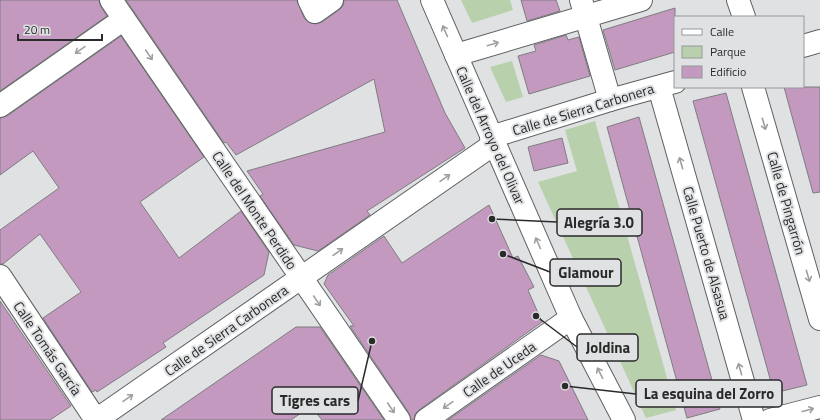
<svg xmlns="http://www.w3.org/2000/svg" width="820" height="420" font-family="'Titillium Web',sans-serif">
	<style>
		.green { fill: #b8d1ac }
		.building { fill: #c399c0; stroke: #7f7d7f }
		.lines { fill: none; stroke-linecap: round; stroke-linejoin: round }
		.street-casing { stroke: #5e6062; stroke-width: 24 }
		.secondary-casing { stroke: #5e6062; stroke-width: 24 }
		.street { stroke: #fff; stroke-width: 22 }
		.secondary { stroke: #fff; stroke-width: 22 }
		.oneway { stroke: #9f9fa0 }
		.labels { text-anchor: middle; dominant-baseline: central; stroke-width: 4; stroke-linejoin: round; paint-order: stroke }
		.street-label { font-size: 14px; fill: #2a2a2b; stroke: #dfe1e3 }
		.leader { fill: none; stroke: #2a2a2b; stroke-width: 1.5 }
		.callout-dot { fill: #2a2a2b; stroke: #dfe1e3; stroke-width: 1.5 }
		.callout { fill: #dfe1e3; stroke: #2a2a2b; stroke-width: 1.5 }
		.callout-label { font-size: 15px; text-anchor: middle; font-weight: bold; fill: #2a2a2b }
	</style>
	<rect width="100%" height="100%" fill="#dfe1e3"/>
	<g class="green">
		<path d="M461,0H510L513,10L472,23Z"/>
		<path d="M512,61L523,97L506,102L490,67Z"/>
		<path d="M595,121L676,410L646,418L538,182L577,171L565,130Z"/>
	</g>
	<g class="building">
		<path d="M0,0H99L101,7L107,16L0,91Z"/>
		<path d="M126,0H297L304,18L308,22L315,24L322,22L339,10L343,6L344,0H397L445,113L465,148L367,211L370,215L318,251L294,245L260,196L263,194L247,171L385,132L374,79L236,155L226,142L224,143Z"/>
		<path d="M521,0H556L560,11L527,21Z"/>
		<path d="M675,8V52L615,70L603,30Z"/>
		<path d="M566,35L568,40L579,37L590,76L529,94L518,56L536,51L534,45Z"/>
		<path d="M121,36L204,157L140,202L179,258L241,211L269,252L264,275L163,343L166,347L97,392L96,390L92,392L43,318L81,292L40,234L3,264H0V230L59,188L33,151L0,175V118L7,116Z"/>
		<path d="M784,87H820V192L813,193Z"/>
		<path d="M726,93L807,385L774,393L693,101Z"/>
		<path d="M639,117L720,409L687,418L607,127Z"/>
		<path d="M562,138L568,163L534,171L528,147Z"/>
		<path d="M489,205L513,258L518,256L534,287L528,290L542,322L419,410L415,414L414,420H411L409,413L350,326H354L324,284L328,275L384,236L402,263Z"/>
		<path d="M0,301L71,406L50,420H0Z"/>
		<path d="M296,327H320L384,420H322L311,406L291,420H161Z"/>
		<path d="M541,355L559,361L588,420H448Z"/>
	</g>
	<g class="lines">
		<g class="street-casing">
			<g id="street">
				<path d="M111,0L399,420"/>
				<path d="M309,0L315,12L332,0"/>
				<path d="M581,0L610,100"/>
				<path d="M738,0L744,17"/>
				<path d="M803,46L820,41"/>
				<path d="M456,55L641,0"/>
				<path d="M659,87L754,420"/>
				<path d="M753,87L820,319"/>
				<path d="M0,106L124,19"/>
				<path d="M491,137L610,100L675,82"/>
				<path d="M0,276L96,420"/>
				<path d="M96,420L494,144"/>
				<path d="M426,420L571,318"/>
				<path d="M770,420L820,407"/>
			</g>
		</g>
		<g class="secondary-casing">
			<path id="secondary" d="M432,0L571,318L624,420"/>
		</g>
		<use href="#street" class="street"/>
		<use href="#secondary" class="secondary"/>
	</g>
	<defs><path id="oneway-shaft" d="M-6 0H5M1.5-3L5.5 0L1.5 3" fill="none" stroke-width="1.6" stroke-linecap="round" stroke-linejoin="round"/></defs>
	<g class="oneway">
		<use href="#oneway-shaft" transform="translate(445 31) rotate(-114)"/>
		<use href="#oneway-shaft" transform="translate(493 44) rotate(-17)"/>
		<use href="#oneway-shaft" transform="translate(80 50) rotate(145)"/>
		<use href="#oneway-shaft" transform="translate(149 55) rotate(56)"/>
		<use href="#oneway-shaft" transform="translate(764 124) rotate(74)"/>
		<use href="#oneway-shaft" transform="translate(681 163) rotate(-106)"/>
		<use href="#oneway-shaft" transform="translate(445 178) rotate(-35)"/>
		<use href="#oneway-shaft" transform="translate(538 243) rotate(-114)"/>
		<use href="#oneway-shaft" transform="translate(338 252) rotate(-35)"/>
		<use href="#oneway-shaft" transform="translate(808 276) rotate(74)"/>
		<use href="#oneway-shaft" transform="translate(317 301) rotate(56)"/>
		<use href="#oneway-shaft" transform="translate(740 369) rotate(-106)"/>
		<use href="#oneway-shaft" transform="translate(600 373) rotate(-117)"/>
		<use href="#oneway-shaft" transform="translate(128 398) rotate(-35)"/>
		<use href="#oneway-shaft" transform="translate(448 405) rotate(145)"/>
		<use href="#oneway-shaft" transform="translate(391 408) rotate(56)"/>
		<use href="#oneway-shaft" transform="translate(808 410) rotate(-15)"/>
	</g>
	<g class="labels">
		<g class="street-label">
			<text transform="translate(583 109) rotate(-17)">Calle de Sierra Carbonera</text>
			<text transform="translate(491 135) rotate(66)">Calle del Arroyo del Olivar</text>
			<text transform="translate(787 203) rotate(74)">Calle de Pingarrón</text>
			<text transform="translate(255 210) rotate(56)">Calle del Monte Perdido</text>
			<text transform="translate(707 253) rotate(74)">Calle Puerto de Alsasua</text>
			<text transform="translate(226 330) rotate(-35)">Calle de Sierra Carbonera</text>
			<text transform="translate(48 348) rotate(56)">Calle Tomás García</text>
			<text transform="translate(499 369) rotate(-35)">Calle de Uceda</text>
		</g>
	</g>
	<path class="leader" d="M492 219L557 222M503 254L550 272M536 316L577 347M565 386L636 394M372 341L358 401"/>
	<g class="callout-dot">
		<circle cx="492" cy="219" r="4"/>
		<circle cx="503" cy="254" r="4"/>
		<circle cx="536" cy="316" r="4"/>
		<circle cx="565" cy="386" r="4"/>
		<circle cx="372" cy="341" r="4"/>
	</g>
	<g class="callout">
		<rect x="557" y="209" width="85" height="27" rx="4"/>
		<rect x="550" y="259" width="71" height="27" rx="4"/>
		<rect x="577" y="334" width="61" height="27" rx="4"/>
		<rect x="636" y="380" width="146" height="27" rx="4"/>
		<rect x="272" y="387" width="86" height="27" rx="4"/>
	</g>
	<g class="callout-label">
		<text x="599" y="228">Alegría 3.0</text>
		<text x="586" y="278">Glamour</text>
		<text x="608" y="353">Joldina</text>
		<text x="709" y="399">La esquina del Zorro</text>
		<text x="315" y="406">Tigres cars</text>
	</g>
	<rect x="674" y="16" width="130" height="72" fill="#dfe1e3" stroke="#979899"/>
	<rect x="682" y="29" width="20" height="6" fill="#ffffff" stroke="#979899"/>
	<text x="710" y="36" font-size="12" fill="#2a2a2b">Calle</text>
	<rect x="682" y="46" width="20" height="12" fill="#b8d1ac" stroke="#979899"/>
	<text x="710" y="56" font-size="12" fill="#2a2a2b">Parque</text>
	<rect x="682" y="66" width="20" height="12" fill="#c399c0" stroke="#979899"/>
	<text x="710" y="76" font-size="12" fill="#2a2a2b">Edificio</text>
	<path d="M18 34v6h84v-6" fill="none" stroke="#2a2a2b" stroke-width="2"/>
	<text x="24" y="34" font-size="12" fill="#2a2a2b" stroke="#dfe1e3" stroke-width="3" paint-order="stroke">20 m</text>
</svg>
